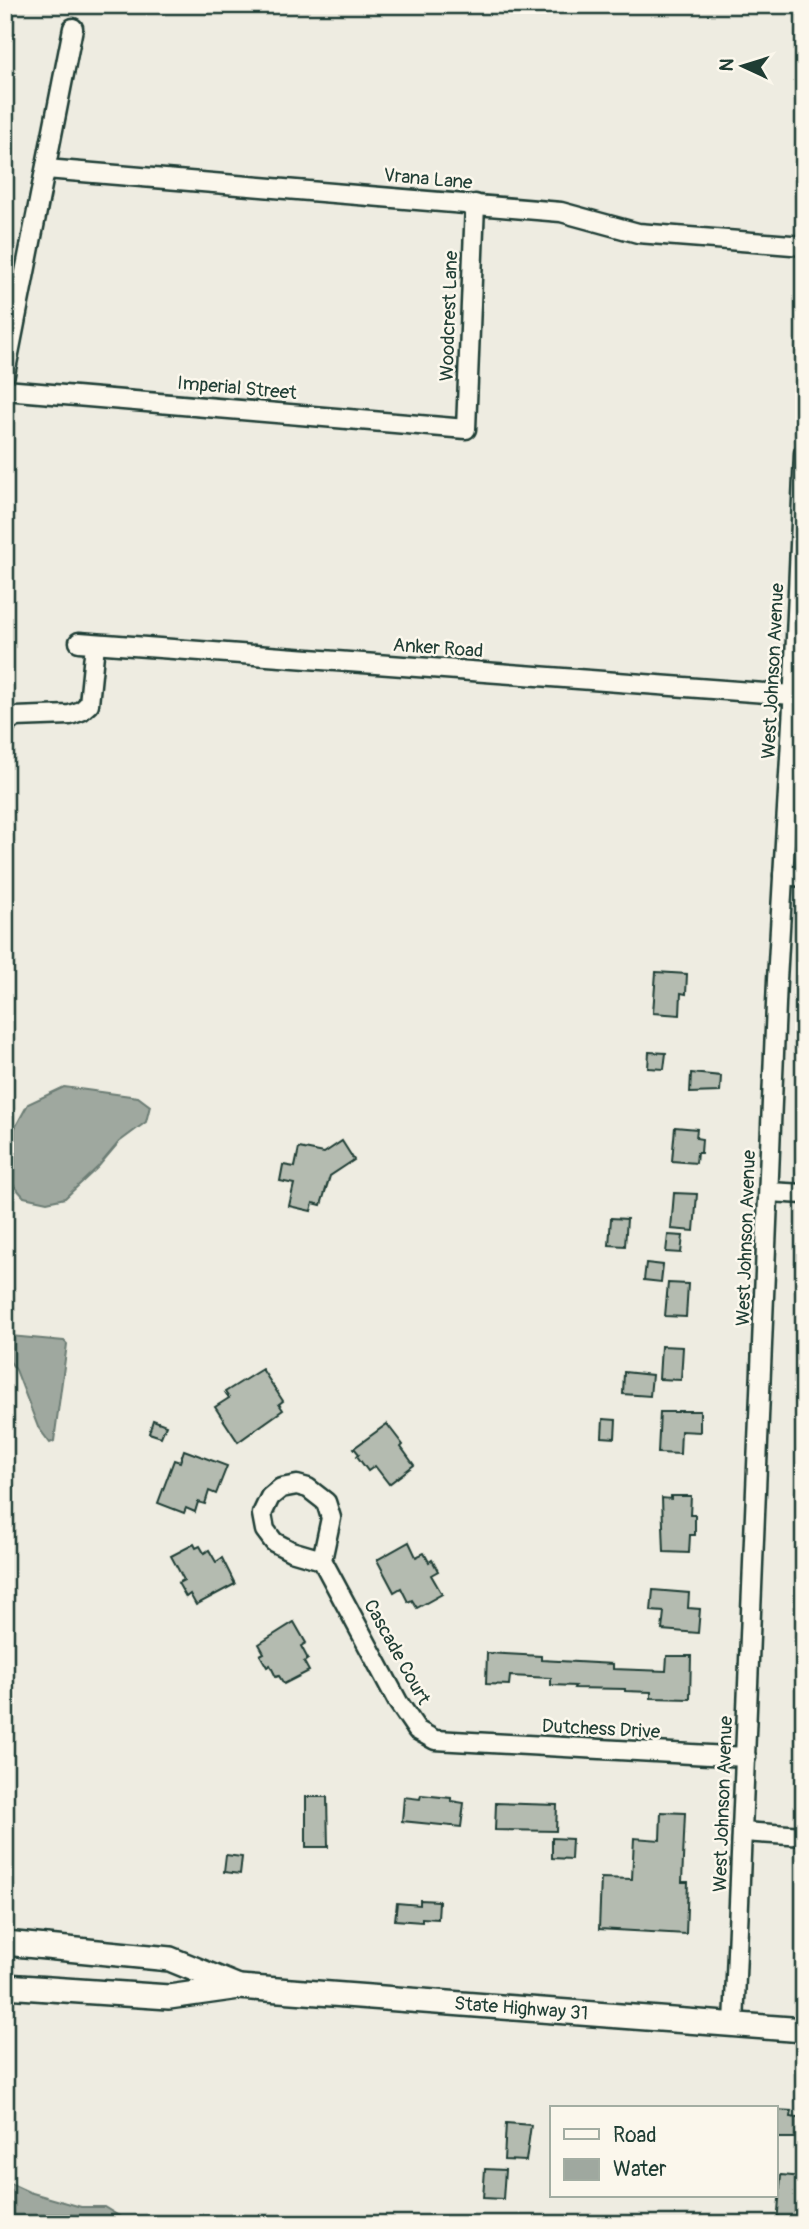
<svg xmlns="http://www.w3.org/2000/svg" width="809" height="2229" font-family="Pangolin,sans-serif">
	<style>
		.water { fill: #9fa89f; stroke: #6c7d74; stroke-width: 2 }
		.building { fill: #b4bbb0; stroke: #1f3d34; stroke-width: 2 }
		.lines { fill: none; stroke-linecap: round; stroke-linejoin: round }
		.minor-casing { stroke: #1f3d34; stroke-width: 23 }
		.major-casing { stroke: #1f3d34; stroke-width: 28 }
		.minor { stroke: #fbf7ec; stroke-width: 18 }
		.major { stroke: #fbf7ec; stroke-width: 23 }
		.labels { text-anchor: middle; dominant-baseline: central; stroke-width: 5; stroke-linejoin: round; paint-order: stroke }
		.street-label { font-size: 19px; fill: #1f3d34; stroke: #fbf7ec }
	</style>
	<rect width="100%" height="100%" fill="#eeece1"/>
	<filter id="ink" filterUnits="userSpaceOnUse"><feTurbulence type="fractalNoise" baseFrequency=".0143" numOctaves="2"/><feDisplacementMap in="SourceGraphic" scale="14" xChannelSelector="R" yChannelSelector="G"/><feConvolveMatrix kernelMatrix="1 2 1 2 8 2 1 2 1" color-interpolation-filters="sRGB"/></filter>
	<g filter="url(#ink)">
		<g class="water">
			<path d="M64,1087L138,1097L150,1106L146,1122L119,1142L98,1167L65,1198L47,1202L24,1197L7,1178L6,1144L28,1104Z"/>
			<path d="M10,1336L64,1341L67,1344L54,1441L50,1443L38,1427L16,1370L5,1355V1338Z"/>
			<path d="M5,2181L29,2192L81,2207H104L132,2224H5Z"/>
		</g>
		<g class="building">
			<path d="M656,972L687,974L686,994L681,993L680,1015L653,1013Z"/>
			<path d="M649,1052L666,1053L664,1069L648,1068Z"/>
			<path d="M691,1073L721,1076L720,1092L690,1093Z"/>
			<path d="M675,1127L697,1129L696,1138L702,1139L701,1153H697L696,1163L672,1161Z"/>
			<path d="M342,1141L354,1160L330,1176L321,1205L313,1203L311,1211L289,1206L294,1184L280,1181L283,1165L295,1167L299,1148L324,1153Z"/>
			<path d="M674,1193L697,1194L694,1231L671,1229Z"/>
			<path d="M611,1218L627,1219L625,1246L609,1245Z"/>
			<path d="M668,1235L683,1236L681,1253L666,1252Z"/>
			<path d="M646,1263L663,1265L661,1282L644,1280Z"/>
			<path d="M668,1283L688,1284L686,1317L665,1316Z"/>
			<path d="M661,1346L683,1347L681,1380L659,1379Z"/>
			<path d="M262,1369L283,1401L279,1404L283,1410L238,1442L215,1407L229,1398L225,1392Z"/>
			<path d="M624,1372L652,1375L650,1396L623,1394Z"/>
			<path d="M678,1411H700V1432L681,1431L680,1454L658,1453L660,1412H678Z"/>
			<path d="M603,1419L616,1420L615,1438L602,1437Z"/>
			<path d="M153,1420L166,1425L161,1437L149,1433Z"/>
			<path d="M387,1424L403,1445L401,1447L414,1465L389,1484L375,1466L368,1471L357,1456L359,1454L354,1448Z"/>
			<path d="M184,1450L227,1466L216,1494L209,1491L205,1504L198,1502L195,1512L186,1508L184,1513L158,1503L174,1460L180,1462Z"/>
			<path d="M671,1496H691L690,1515H695V1535H690L689,1553L664,1552L662,1498L671,1499Z"/>
			<path d="M409,1542L416,1557L424,1553L429,1562L432,1560L438,1571L431,1575L442,1594L417,1608L412,1600L408,1602L401,1588L394,1592L377,1560Z"/>
			<path d="M194,1544L196,1548L200,1546L204,1553L209,1550L216,1562L222,1558L235,1584L196,1605L190,1594L186,1597L178,1583L184,1580L171,1556Z"/>
			<path d="M653,1590L689,1593L688,1608L700,1609L698,1633L662,1630L664,1612L651,1611Z"/>
			<path d="M294,1622L306,1643L301,1646L308,1659L304,1662L309,1671L284,1684L279,1676L276,1677L270,1665L267,1667L260,1655L264,1653L259,1644Z"/>
			<path d="M487,1653L541,1656V1660L613,1664V1669L666,1671L667,1656H691L690,1699L651,1698V1692L625,1691V1689L574,1688L575,1686L551,1685V1678L510,1676L509,1685L486,1684Z"/>
			<path d="M421,1795L451,1798V1801L464,1803L461,1827L402,1821L404,1797L420,1799Z"/>
			<path d="M306,1797H327L328,1847H306Z"/>
			<path d="M496,1803L557,1805L556,1831L495,1830Z"/>
			<path d="M661,1812L685,1813L682,1882H688L686,1934L599,1929L601,1878L632,1879L634,1838L660,1840Z"/>
			<path d="M552,1838L572,1839L571,1859L552,1858Z"/>
			<path d="M226,1855L242,1857L240,1874L224,1872Z"/>
			<path d="M420,1900L439,1901L438,1919L422,1918V1922L395,1920L397,1903L420,1905Z"/>
			<path d="M776,2110L792,2111L791,2117L804,2119V2138H776Z"/>
			<path d="M506,2123L531,2125L526,2161L504,2160Z"/>
			<path d="M485,2169L505,2170L503,2199L483,2198Z"/>
			<path d="M781,2175L803,2177L799,2224H777Z"/>
		</g>
		<g class="lines">
			<g class="minor-casing">
				<g id="minor">
					<path d="M46,169L561,212L638,233L804,246"/>
					<path d="M5,374L73,28"/>
					<path d="M5,390L466,429L475,204"/>
					<path d="M79,642L793,695"/>
					<path d="M5,724L15,717L70,715L81,711L89,704L95,644"/>
					<path d="M783,875L804,877"/>
					<path d="M769,1192L804,1194"/>
					<path d="M322,1560L291,1551L274,1542L265,1530L262,1514L270,1497L281,1488L297,1485L308,1488L326,1502L331,1518L322,1560L398,1702L417,1730L435,1740L746,1757"/>
					<path d="M743,1832L804,1836"/>
					<path d="M734,2025L777,980L793,706L804,453"/>
				</g>
			</g>
			<g class="major-casing">
				<g id="major">
					<path d="M5,1943L170,1959L236,1986"/>
					<path id="s1" d="M5,1986L169,1997L239,1987L804,2030"/>
				</g>
			</g>
			<use href="#minor" class="minor"/>
			<use href="#major" class="major"/>
		</g>
	</g>
	<g class="labels">
		<g class="street-label">
			<text transform="translate(428 179) rotate(5)">Vrana Lane</text>
			<text transform="translate(449 316) rotate(-88)">Woodcrest Lane</text>
			<text transform="translate(237 388) rotate(5)">Imperial Street</text>
			<text transform="translate(438 648) rotate(4)">Anker Road</text>
			<text transform="translate(773 671) rotate(-87)">West Johnson Avenue</text>
			<text transform="translate(746 1238) rotate(-88)">West Johnson Avenue</text>
			<text transform="translate(397 1652) rotate(61)">Cascade Court</text>
			<text transform="translate(601 1729) rotate(3)">Dutchess Drive</text>
			<text transform="translate(723 1804) rotate(-88)">West Johnson Avenue</text>
			<text stroke="none"><textPath href="#s1" startOffset="518">State Highway 31</textPath></text>
		</g>
	</g>
	<rect width="809" height="2229" fill="none" stroke="#fbf7ec" stroke-width="28"/>
	<rect x="14" y="14" width="781" height="2201" fill="none" stroke="#1f3d34" stroke-width="2.5" filter="url(#ink)"/>
	<rect x="550" y="2106" width="228" height="91" fill="#fbf7ec" stroke="#a3ada2" stroke-width="2"/>
	<rect x="564" y="2129" width="35" height="10" fill="#fbf7ec" stroke="#a3ada2" stroke-width="2"/>
	<text x="613" y="2142" font-size="21" fill="#1f3d34">Road</text>
	<rect x="564" y="2159" width="35" height="21" fill="#9fa89f" stroke="#a3ada2" stroke-width="2"/>
	<text x="613" y="2176" font-size="21" fill="#1f3d34">Water</text>
	<g transform="translate(743 66) rotate(274)" stroke="#fbf7ec" stroke-width="5" paint-order="stroke">
	<path d="M0-5L12 26L0 18L-12 26Z" fill="#1f3d34"/>
	<text y="-10" font-size="19" font-weight="bold" text-anchor="middle" fill="#1f3d34">N</text>
	</g>
</svg>
